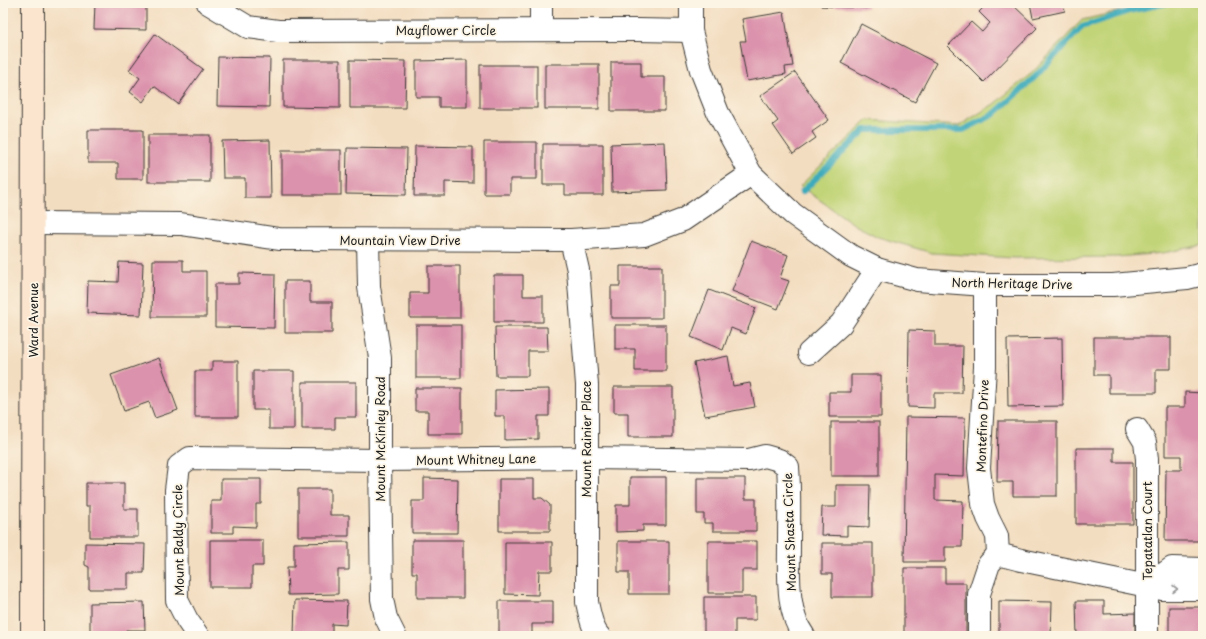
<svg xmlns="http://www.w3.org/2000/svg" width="1206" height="639" font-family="'Playpen Sans',sans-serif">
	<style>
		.green { fill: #c1d477; stroke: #6e784a }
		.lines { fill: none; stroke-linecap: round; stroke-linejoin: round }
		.stream { stroke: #3cabbb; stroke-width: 6 }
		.building { fill: #db92ac }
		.street-casing { stroke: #3c3935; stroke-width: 24 }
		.secondary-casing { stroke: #3c3935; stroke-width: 24 }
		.street { stroke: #fff; stroke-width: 22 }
		.secondary { stroke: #fbe5cf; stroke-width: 22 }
		.oneway { stroke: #999 }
		.labels { text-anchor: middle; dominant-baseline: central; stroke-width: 3.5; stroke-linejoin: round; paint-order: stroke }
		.street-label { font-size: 12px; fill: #1c1c1c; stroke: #fcf5e5 }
	</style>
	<rect width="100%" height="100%" fill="#fcf5e5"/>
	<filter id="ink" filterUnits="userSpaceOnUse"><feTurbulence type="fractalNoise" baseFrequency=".025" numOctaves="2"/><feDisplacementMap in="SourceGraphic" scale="8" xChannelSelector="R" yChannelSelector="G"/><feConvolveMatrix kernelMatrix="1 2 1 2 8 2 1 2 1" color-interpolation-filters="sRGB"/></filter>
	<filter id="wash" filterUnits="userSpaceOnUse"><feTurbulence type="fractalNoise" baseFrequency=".012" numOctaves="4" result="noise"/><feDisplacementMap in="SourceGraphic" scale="16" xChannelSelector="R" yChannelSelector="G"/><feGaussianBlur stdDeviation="0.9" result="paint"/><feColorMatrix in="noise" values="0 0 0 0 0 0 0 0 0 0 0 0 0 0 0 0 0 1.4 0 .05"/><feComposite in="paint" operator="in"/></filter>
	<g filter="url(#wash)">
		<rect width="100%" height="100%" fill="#f3ddc0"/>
		<path class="green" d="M1156,3H1203V245L1163,253L1117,257L1014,258L932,253L878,237L855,225L800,186L868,120L959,126L994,104L1032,73L1082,20Z"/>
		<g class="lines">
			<path class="stream" d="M802,192L865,130H963L993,115L1035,77L1082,27L1129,11L1168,3"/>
		</g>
		<g id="blocks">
			<g class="building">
				<path d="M95,3H146V30L94,29Z"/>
				<path d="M580,3H616V4L580,5Z"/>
				<path d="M821,3H867V8L821,6Z"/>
				<path d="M988,3H1011L1037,28L984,82L948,46L971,22L982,32L990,23L979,12Z"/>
				<path d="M1030,3H1063L1065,11L1033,18Z"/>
				<path d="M784,12L793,66L785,67L786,74L747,81L740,41H746L742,19Z"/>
				<path d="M861,24L936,63L915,102L841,63Z"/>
				<path d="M155,34L203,69L178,104L154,86L143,102L130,92L140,78L129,70Z"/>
				<path d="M218,57L270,58L269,107L217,106Z"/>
				<path d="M283,60H340V108L283,107Z"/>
				<path d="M350,60L406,61L405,108H350Z"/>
				<path d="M467,60V107H439V97H416V61Z"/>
				<path d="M611,62H641V77H665V111H611Z"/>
				<rect x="545" y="64" width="54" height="45"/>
				<rect x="480" y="65" width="57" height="43"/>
				<path d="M795,72L829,120L812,132L816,138L793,154L773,125L778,121L760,96Z"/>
				<path d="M88,130H143V179H118V163H88Z"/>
				<rect x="148" y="135" width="62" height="47"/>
				<path d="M270,140L271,198H245V178H223L222,141Z"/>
				<path d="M484,142H537V179H510V194H484Z"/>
				<path d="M665,142L667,190L612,192L611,144Z"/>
				<path d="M543,144H603V195H565V185H543Z"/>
				<path d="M415,146L473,147V183L445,182V196H414Z"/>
				<path d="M347,148L407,149L406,195L346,194Z"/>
				<rect x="282" y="150" width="59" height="45"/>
				<path d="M751,241L788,255L780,278L789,281L778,309L732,291Z"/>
				<path d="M153,260H183V271H206V317H152Z"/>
				<path d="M119,262L143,263L141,315L87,313L88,281L118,282Z"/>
				<path d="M428,266H460V318H410V293H428Z"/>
				<path d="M620,266H662V318H611V286H620Z"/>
				<path d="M239,273L275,274L274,328L215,327V284H239Z"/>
				<path d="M494,275H523V296H543V322H494Z"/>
				<path d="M285,281H310V302H332V333H285Z"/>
				<path d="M709,290L756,308L746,334L731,328L723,350L691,337Z"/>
				<rect x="416" y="325" width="45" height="53"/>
				<path d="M615,325H666V371H635V349H615Z"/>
				<path d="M495,327H547L548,351H528V376H496Z"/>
				<path d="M909,330L935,331V346H963L962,393H934V408L908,407Z"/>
				<path d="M1094,337H1171V369H1156V393H1109V375H1094Z"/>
				<path d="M1062,338L1063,406L1008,407L1007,339Z"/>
				<path d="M728,356L733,386L750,383L755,407L705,416L694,363Z"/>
				<path d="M159,358L178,410L155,418L149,402L124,411L111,375Z"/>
				<path d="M212,361H238V417H195V371H212Z"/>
				<path d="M253,371H294V429H269V410H253Z"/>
				<path d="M851,375H881V417H829V392H851Z"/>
				<path d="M302,382H356V417H335V429H302Z"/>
				<path d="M614,387H673V437H628V413H614Z"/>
				<path d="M415,388H462V434H428V411H415Z"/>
				<path d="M549,389V416H538V439L505,440V416H495V390Z"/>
				<path d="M1185,392L1203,393V541H1165L1166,470H1181V456H1165V407H1185Z"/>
				<path d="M906,417L965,418L964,476L935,475V500L963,501L962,547H945V562H904Z"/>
				<path d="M998,421H1057V496H1013V482H997Z"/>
				<rect x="831" y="422" width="48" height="54"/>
				<path d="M1076,448H1114V462H1133V524H1076Z"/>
				<path d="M630,477H666V525H643V531L616,532V505H630Z"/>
				<path d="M424,478L458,479L457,533H412V501H424Z"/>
				<path d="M697,478H745V499H756V531H713V523H704V514H697Z"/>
				<path d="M221,479H261V504H256V527L233,526V533H211V501H221Z"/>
				<path d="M499,479H534V498H542L550,505V531H499Z"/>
				<path d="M86,483H124V509H138V537H90V506H86Z"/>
				<path d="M836,485H870L869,527L847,526V536L821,535L822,507H836Z"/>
				<path d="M298,489H330V515H349V536H298Z"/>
				<path d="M210,540H263V566H252V587H210Z"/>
				<path d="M412,540H463V598H417V573H412Z"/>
				<path d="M618,541H669V594H629V572H618Z"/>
				<path d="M708,541H757V570H742V593H708Z"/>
				<path d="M349,542V570H338V594L288,595L287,567H294V543Z"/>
				<path d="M505,542H552V571H539L538,595L505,594Z"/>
				<path d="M85,543L145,544L144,573H128V589H89V567L85,565Z"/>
				<path d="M822,543H873V597H832V574H822Z"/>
				<path d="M904,568H945V583H966V636H904Z"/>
				<path d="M704,597H756V620H735V636H704Z"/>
				<path d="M295,600L347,601L346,625L332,624V636H294Z"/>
				<path d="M499,601H553V624H532V636H499Z"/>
				<path d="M999,601L1052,602L1051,636H999Z"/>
				<path d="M1076,601H1104V614L1135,613V636H1077Z"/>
				<path d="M144,602L145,630H126V636H90V603Z"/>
				<rect x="1169" y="607" width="34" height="29"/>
			</g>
		</g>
	</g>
	<g filter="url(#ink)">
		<use href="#blocks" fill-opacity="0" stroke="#3c3935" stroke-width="1"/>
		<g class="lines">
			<g class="street-casing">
				<g id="street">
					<path d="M208,3L248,27L278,31L637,30L691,31"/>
					<path d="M541,3V30"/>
					<path d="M691,3V31L701,70L718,113L751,174L793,214L851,256L877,269L917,280L985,285H1113L1187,278L1203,274"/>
					<path d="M33,223L181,224L279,239L571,240L644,235L683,220L751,174"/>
					<path d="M368,240L369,287L380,358V460L382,599L386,618L395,636"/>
					<path d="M571,240L578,270L587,385V602C589,611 592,629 599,636"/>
					<path d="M985,285V367L979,468L983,504L988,518L997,536L998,554L1021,560L1162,589H1203"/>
					<path d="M809,353L841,324L877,269"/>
					<path d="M1137,429L1145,442L1147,459V636"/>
					<path d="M1147,586L1172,568L1203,569"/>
					<path d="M198,636L187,620L177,600L176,490L179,466L190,458L380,460L587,458L749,460L765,456L779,460L788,467C790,493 789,518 789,544C789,573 786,612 804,636"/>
					<path d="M979,636V594L989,564L998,554"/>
				</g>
			</g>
			<g class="secondary-casing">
				<path id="secondary" d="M32,636L33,3"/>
			</g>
			<use href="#street" class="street"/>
			<use href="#secondary" class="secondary"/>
		</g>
		<defs><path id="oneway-chevron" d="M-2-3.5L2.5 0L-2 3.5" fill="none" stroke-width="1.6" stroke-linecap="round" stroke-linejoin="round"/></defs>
		<use class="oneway" href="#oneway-chevron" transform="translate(1175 589)"/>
	</g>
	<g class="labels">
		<g class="street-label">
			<text x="446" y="30">Mayflower Circle</text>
			<text x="400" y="240">Mountain View Drive</text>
			<text transform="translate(1012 283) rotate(1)">North Heritage Drive</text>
			<text transform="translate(33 320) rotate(-90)">Ward Avenue</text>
			<text transform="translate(982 426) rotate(-88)">Montefino Drive</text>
			<text transform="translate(380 439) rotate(-90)">Mount McKinley Road</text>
			<text transform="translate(586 439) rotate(-90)">Mount Rainier Place</text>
			<text transform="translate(476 459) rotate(-1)">Mount Whitney Lane</text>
			<text transform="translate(1147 531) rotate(-90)">Tepatatlan Court</text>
			<text transform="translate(789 532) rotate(-92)">Mount Shasta Circle</text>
			<text transform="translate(178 540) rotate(-91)">Mount Baldy Circle</text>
		</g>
	</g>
	<rect width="1206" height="639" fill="none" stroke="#fcf5e5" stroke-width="16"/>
</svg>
